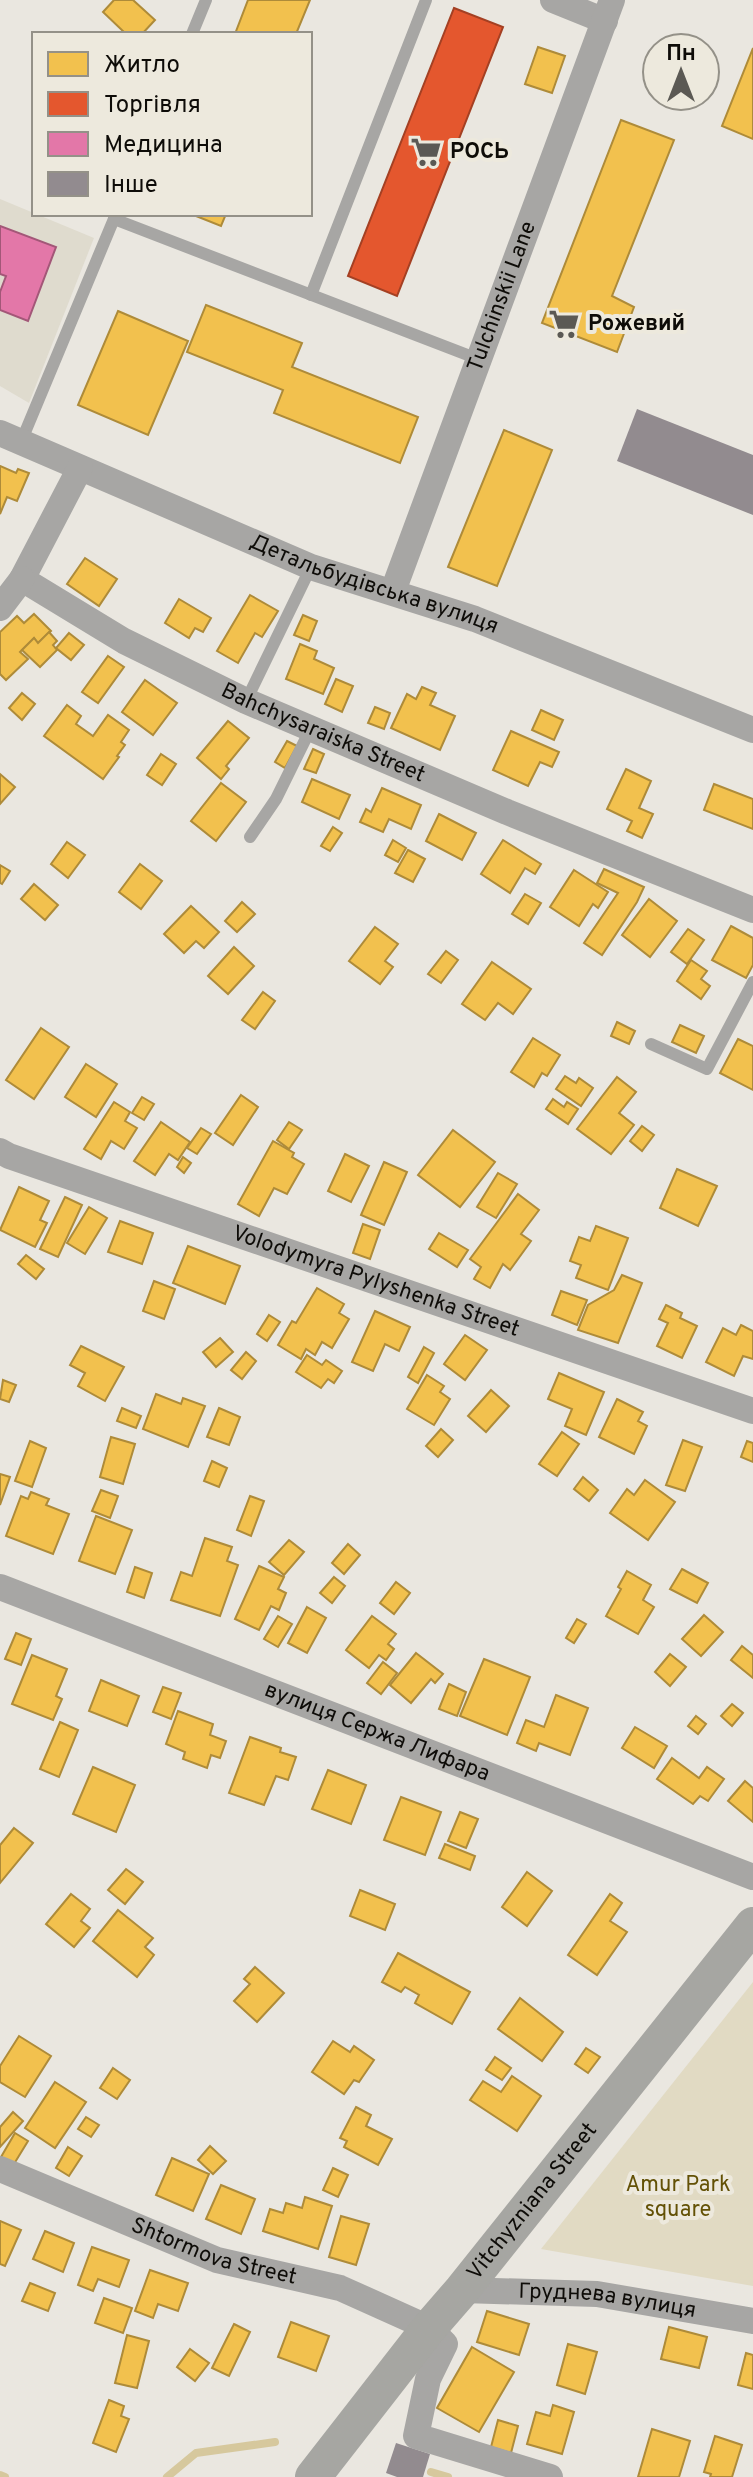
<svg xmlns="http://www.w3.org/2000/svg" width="753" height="2477" font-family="Overpass,sans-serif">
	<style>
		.built { fill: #dfdbce }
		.green { fill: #e1dac3 }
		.homes { fill: #f2c14e; stroke: #ae8b39; stroke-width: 2 }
		.shops { fill: #e4572e; stroke: #a44023; stroke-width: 2 }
		.health { fill: #e377a8; stroke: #a35778; stroke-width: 2 }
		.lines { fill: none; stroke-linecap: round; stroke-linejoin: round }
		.stream { stroke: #d6c89d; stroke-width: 8 }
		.building { fill: #928b8f }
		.lane { stroke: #a7a6a4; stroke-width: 12 }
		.street { stroke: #a7a6a4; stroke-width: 26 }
		.secondary { stroke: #a6a6a2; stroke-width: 36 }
		.labels { text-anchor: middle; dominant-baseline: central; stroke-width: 8; stroke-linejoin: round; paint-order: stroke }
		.poi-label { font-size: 22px; font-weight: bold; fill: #0e0c08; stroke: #ede9dd; text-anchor: start }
		.street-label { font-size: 22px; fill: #0e0c08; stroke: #ede9dd }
		.park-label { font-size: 22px; fill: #635106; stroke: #ede9dd }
	</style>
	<rect width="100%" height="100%" fill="#eae7e0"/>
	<path class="built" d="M0,199L94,238L29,403L0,386Z"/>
	<path class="green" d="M753,1982V2286L541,2249Z"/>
	<g class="homes">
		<path d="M114,0H133L155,20L142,34H126L103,12Z"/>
		<path d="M248,0H310L296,34H235Z"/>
		<path d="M538,47L565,56L552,93L525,84Z"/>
		<path d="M753,48V139L722,126Z"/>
		<path d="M621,120L674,140L612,296L634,307L617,352L542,323Z"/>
		<path d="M191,214H226L221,226Z"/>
		<path d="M206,305L302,343L292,367L418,417L400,463L274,413L283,390L187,352Z"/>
		<path d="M118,311L188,341L148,435L78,405Z"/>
		<path d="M504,430L552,450L497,586L448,567Z"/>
		<path d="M0,466L16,473L18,469L29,473L17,501L7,497L0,514Z"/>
		<path d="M85,558L117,579L99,606L67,584Z"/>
		<path d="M250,595L278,611L262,637L255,633L238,663L217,651Z"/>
		<path d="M179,599L211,618L203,632L195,628L189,638L165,623Z"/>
		<path d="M34,614L51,631L38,643L34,638L20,652L28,659L6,680L0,674V632L17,616L24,623Z"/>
		<path d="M303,615L317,621L309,641L294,635Z"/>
		<path d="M49,632L57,641L53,645L57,650L40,667L22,650L34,638L38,643Z"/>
		<path d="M69,633L84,645L71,660L56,648Z"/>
		<path d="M300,644L317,651L314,659L334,668L323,694L286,679Z"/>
		<path d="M108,656L124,667L98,703L82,692Z"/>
		<path d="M336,679L353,686L342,712L325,704Z"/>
		<path d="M145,680L177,703L153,735L122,712Z"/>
		<path d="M422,687L436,693L430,705L455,716L440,750L391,728L407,694L416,699Z"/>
		<path d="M22,693L35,704L22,720L9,708Z"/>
		<path d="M67,705L81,716L76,724L93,736L108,715L129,730L121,742L125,745L117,756L119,757L103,779L44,736Z"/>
		<path d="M375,707L390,713L384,729L368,723Z"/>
		<path d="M541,710L563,720L554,740L532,730Z"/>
		<path d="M228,721L249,738L226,766L229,769L221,779L197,758Z"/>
		<path d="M511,731L559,752L552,767L540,762L528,786L493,770Z"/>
		<path d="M287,741L297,746L285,768L275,762Z"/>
		<path d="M313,749L324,754L316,773L304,769Z"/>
		<path d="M161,754L176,764L162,785L147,775Z"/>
		<path d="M626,769L651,781L639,808L653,814L642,838L627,831L632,821L607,809Z"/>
		<path d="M0,774L15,787L0,804Z"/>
		<path d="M312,779L350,795L339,819L302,802Z"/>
		<path d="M221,783L246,802L216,841L191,821Z"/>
		<path d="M714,784L753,799V829L704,810Z"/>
		<path d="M382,788L421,805L411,829L389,819L383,832L360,822L366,809L371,812Z"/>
		<path d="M439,814L476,833L462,860L426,841Z"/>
		<path d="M333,827L342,833L330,851L321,846Z"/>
		<path d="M393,840L406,848L398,862L385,855Z"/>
		<path d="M503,840L541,864L535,874L525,868L510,893L481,874Z"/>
		<path d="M67,842L85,855L68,878L51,864Z"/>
		<path d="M408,850L425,859L413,882L395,873Z"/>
		<path d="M140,864L162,881L141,909L119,892Z"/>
		<path d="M0,865L10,871L2,884L0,883Z"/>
		<path d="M604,869L644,887L637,902L602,955L584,943L618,893L597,883Z"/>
		<path d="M574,870L608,892L598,908L593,904L579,926L550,907Z"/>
		<path d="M34,884L58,905L45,920L21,899Z"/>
		<path d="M525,894L541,903L528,924L512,914Z"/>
		<path d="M649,899L677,921L650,957L622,935Z"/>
		<path d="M242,902L255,914L237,932L225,921Z"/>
		<path d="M191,906L219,932L204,948L196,941L184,953L164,934Z"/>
		<path d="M731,926L753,938V965L746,978L712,960Z"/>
		<path d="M375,927L398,944L385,961L393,967L380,984L349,961Z"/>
		<path d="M688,929L704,940L687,964L671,952Z"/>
		<path d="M234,947L254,966L228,994L208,976Z"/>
		<path d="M446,951L458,960L441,983L428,974Z"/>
		<path d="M691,960L707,971L701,979L710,986L701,999L677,981Z"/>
		<path d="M492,962L531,989L513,1014L498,1003L485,1020L462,1004Z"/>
		<path d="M263,992L275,1001L255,1029L242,1020Z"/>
		<path d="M617,1022L635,1031L629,1044L611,1036Z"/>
		<path d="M680,1025L704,1036L696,1053L672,1042Z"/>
		<path d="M41,1028L69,1047L34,1099L6,1080Z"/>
		<path d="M533,1038L560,1055L547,1076L542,1073L534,1087L511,1072Z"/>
		<path d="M738,1039L753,1046V1090L720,1073Z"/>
		<path d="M86,1064L117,1084L96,1117L65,1097Z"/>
		<path d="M565,1076L576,1083L579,1078L593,1088L581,1106L556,1089Z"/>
		<path d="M617,1077L636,1092L619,1113L634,1125L611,1154L577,1129Z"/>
		<path d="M241,1095L258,1107L233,1145L215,1133Z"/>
		<path d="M142,1097L154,1104L144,1120L132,1113Z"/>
		<path d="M553,1099L564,1107L567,1102L578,1109L568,1124L546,1109Z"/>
		<path d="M114,1102L130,1112L125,1121L137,1128L124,1149L111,1141L101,1159L84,1149Z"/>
		<path d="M161,1122L190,1142L178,1160L169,1154L155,1175L134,1161Z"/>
		<path d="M289,1122L302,1130L289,1149L277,1140Z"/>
		<path d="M642,1126L654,1135L642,1151L630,1141Z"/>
		<path d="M201,1128L211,1134L197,1154L187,1148Z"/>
		<path d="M453,1130L495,1162L460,1207L418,1175Z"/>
		<path d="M273,1141L294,1153L292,1157L304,1164L287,1194L274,1188L259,1216L238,1204Z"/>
		<path d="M345,1154L369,1166L351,1202L328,1191Z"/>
		<path d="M183,1157L191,1163L184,1173L177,1167Z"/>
		<path d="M384,1162L407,1172L384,1225L361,1215Z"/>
		<path d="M677,1169L717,1186L698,1226L660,1208Z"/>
		<path d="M498,1173L517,1184L496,1218L477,1207Z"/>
		<path d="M19,1187L49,1201L40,1220L47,1223L35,1247L0,1230Z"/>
		<path d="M518,1194L539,1210L521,1234L531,1241L510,1270L503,1264L490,1288L474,1279L481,1267L470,1259Z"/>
		<path d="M65,1197L82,1205L58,1257L40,1249Z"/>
		<path d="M89,1207L107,1218L85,1254L67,1243Z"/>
		<path d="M120,1221L153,1233L142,1264L108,1252Z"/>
		<path d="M363,1224L380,1230L370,1259L353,1253Z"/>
		<path d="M596,1226L628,1238L608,1290L576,1278L581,1265L570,1261L579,1237L590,1241Z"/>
		<path d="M439,1233L468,1250L457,1267L429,1249Z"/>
		<path d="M188,1246L240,1266L225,1304L173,1283Z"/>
		<path d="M26,1255L44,1269L36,1279L18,1264Z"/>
		<path d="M622,1275L642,1283L618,1343L578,1330L588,1305L614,1290Z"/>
		<path d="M154,1281L175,1289L164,1319L143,1311Z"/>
		<path d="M317,1288L344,1304L339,1313L349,1319L332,1348L322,1342L315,1355L306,1349L301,1359L278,1345L292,1321L296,1323Z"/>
		<path d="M561,1291L587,1300L577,1325L552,1315Z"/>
		<path d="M666,1305L682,1313L680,1318L697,1326L682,1358L657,1346L668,1323L659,1319Z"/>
		<path d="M375,1311L410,1327L399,1351L385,1344L373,1371L352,1362Z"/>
		<path d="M269,1315L280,1322L267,1341L257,1334Z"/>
		<path d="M741,1325L753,1331V1359L743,1356L734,1376L706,1362L723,1328L736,1335Z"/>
		<path d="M465,1335L487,1350L465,1380L444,1364Z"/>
		<path d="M220,1338L233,1352L216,1367L203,1352Z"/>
		<path d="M81,1346L124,1367L105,1401L78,1386L85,1373L70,1365Z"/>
		<path d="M424,1347L434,1353L418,1383L408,1377Z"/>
		<path d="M246,1352L256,1361L242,1379L231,1370Z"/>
		<path d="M307,1355L322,1365L326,1360L342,1371L334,1383L328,1379L321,1388L296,1372Z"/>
		<path d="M559,1373L604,1392L586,1435L565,1426L572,1409L548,1399Z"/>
		<path d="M427,1375L444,1386L440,1392L450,1399L434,1425L407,1409Z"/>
		<path d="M3,1380L16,1385L9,1402L0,1399Z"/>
		<path d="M491,1390L509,1406L486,1432L468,1416Z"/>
		<path d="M156,1394L181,1404L183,1398L205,1406L188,1447L143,1429Z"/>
		<path d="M617,1399L643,1412L638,1421L647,1426L634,1454L599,1437Z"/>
		<path d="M122,1408L141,1416L136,1428L117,1421Z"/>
		<path d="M219,1408L240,1417L229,1445L207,1437Z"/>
		<path d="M441,1429L453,1440L438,1457L426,1446Z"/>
		<path d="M562,1432L579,1444L557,1476L539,1464Z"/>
		<path d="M111,1437L135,1444L123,1484L100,1477Z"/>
		<path d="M683,1440L702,1447L685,1491L666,1485Z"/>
		<path d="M30,1441L46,1448L32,1487L15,1481Z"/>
		<path d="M747,1441L753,1443V1462L741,1457Z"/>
		<path d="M212,1461L227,1468L219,1487L204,1481Z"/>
		<path d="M0,1474L10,1477L0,1505Z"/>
		<path d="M583,1477L598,1490L589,1501L574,1489Z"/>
		<path d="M645,1480L675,1502L648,1540L610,1513L627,1489L634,1495Z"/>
		<path d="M101,1490L118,1496L110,1518L92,1511Z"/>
		<path d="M31,1492L49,1499L46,1505L69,1514L53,1554L6,1536L21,1496L28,1499Z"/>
		<path d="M250,1496L264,1501L251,1536L237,1530Z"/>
		<path d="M96,1516L132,1530L115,1574L79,1561Z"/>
		<path d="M205,1538L232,1547L227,1561L238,1565L220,1616L171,1600L181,1572L192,1576Z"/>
		<path d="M289,1540L304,1552L284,1575L269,1562Z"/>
		<path d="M348,1544L360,1555L344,1574L332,1563Z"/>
		<path d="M259,1566L284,1577L278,1589L286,1593L279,1610L271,1606L259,1630L235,1619Z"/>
		<path d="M135,1567L152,1573L144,1598L127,1592Z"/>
		<path d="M682,1569L708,1583L697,1603L670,1589Z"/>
		<path d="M627,1571L651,1585L643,1600L654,1607L638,1634L606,1616L621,1589L618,1587Z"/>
		<path d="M334,1577L345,1586L332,1603L320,1593Z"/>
		<path d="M396,1582L410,1593L394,1614L380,1603Z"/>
		<path d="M307,1607L326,1618L307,1653L288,1643Z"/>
		<path d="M704,1615L723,1632L701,1656L682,1639Z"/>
		<path d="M278,1616L292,1624L278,1647L264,1639Z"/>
		<path d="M372,1616L396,1634L388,1644L394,1649L386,1660L379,1655L369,1668L346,1650Z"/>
		<path d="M577,1619L586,1624L574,1643L566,1638Z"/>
		<path d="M16,1633L31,1639L21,1665L5,1659Z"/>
		<path d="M742,1646L753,1655V1678L731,1660Z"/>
		<path d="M416,1653L443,1674L435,1683L431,1679L411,1703L390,1685Z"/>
		<path d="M670,1654L686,1667L670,1686L655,1672Z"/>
		<path d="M32,1655L67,1669L56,1696L62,1699L53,1720L12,1704Z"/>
		<path d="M484,1659L530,1677L507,1735L460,1716Z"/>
		<path d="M383,1662L397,1673L381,1694L367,1683Z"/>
		<path d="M101,1680L139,1696L127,1726L89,1711Z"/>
		<path d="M449,1684L466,1692L457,1716L439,1709Z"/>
		<path d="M163,1687L181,1693L171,1719L153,1712Z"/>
		<path d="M556,1695L588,1708L570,1755L539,1743L536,1751L517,1743L526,1720L544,1727Z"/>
		<path d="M732,1704L743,1713L732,1726L721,1716Z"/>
		<path d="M178,1711L213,1724L210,1735L226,1741L220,1758L211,1755L207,1768L183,1759L185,1752L166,1744Z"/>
		<path d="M696,1716L706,1724L698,1734L688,1726Z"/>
		<path d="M60,1722L78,1730L59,1777L40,1769Z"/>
		<path d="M635,1727L667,1746L654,1768L622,1748Z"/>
		<path d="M250,1737L281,1748L280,1752L296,1757L288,1780L276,1776L264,1805L229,1793Z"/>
		<path d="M672,1758L699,1778L707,1767L724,1779L708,1801L700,1796L693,1804L657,1779Z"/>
		<path d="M93,1767L135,1785L116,1832L73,1814Z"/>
		<path d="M328,1770L366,1785L351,1824L312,1809Z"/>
		<path d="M745,1781L753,1788V1822L728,1801Z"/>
		<path d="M401,1797L441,1812L425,1855L384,1840Z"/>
		<path d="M460,1812L478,1819L466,1848L448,1841Z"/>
		<path d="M14,1828L33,1843L0,1883V1845Z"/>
		<path d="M445,1844L475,1856L470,1870L439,1858Z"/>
		<path d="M126,1869L143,1882L125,1904L108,1890Z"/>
		<path d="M527,1872L552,1891L527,1926L502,1907Z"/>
		<path d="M360,1890L395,1904L385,1930L350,1916Z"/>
		<path d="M71,1894L90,1909L81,1921L90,1928L74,1947L46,1924Z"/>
		<path d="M610,1894L622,1903L610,1921L627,1932L597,1975L568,1955Z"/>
		<path d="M118,1910L153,1938L145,1947L154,1955L137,1977L93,1941Z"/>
		<path d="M398,1953L470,1992L452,2024L415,2003L419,1995L405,1987L401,1992L382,1982Z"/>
		<path d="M255,1967L284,1993L257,2022L234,2001L250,1984L244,1979Z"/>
		<path d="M520,1998L563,2032L542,2061L498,2029Z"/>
		<path d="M19,2036L51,2056L25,2097L0,2082V2066Z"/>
		<path d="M333,2041L350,2052L354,2046L374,2060L359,2082L354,2080L344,2094L312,2072Z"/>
		<path d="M586,2048L600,2057L588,2073L575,2064Z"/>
		<path d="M495,2057L511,2068L502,2080L486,2070Z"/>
		<path d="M113,2068L130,2080L117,2099L100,2088Z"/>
		<path d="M512,2076L541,2096L517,2131L470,2100L483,2081L501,2092Z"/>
		<path d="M55,2082L86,2102L55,2148L25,2128Z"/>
		<path d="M356,2107L371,2115L366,2126L392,2139L378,2165L344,2147L347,2141L340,2138Z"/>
		<path d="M13,2112L23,2121L0,2147V2127Z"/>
		<path d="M86,2117L99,2125L91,2137L78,2129Z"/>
		<path d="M15,2133L28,2141L14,2164L1,2157Z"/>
		<path d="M210,2146L226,2161L213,2174L198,2160Z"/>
		<path d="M68,2147L82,2156L69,2176L56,2168Z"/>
		<path d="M172,2158L209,2174L193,2211L156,2195Z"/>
		<path d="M333,2168L348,2175L338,2197L323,2190Z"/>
		<path d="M221,2185L255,2199L241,2234L206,2219Z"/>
		<path d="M305,2197L332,2206L318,2249L263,2231L270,2209L283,2213L286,2203L302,2208Z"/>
		<path d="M341,2216L369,2224L356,2265L329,2257Z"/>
		<path d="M0,2221L21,2230L5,2266L0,2264Z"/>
		<path d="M45,2231L74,2243L63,2272L33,2259Z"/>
		<path d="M92,2247L129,2260L119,2287L98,2279L93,2291L78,2285Z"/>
		<path d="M150,2270L188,2283L178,2311L158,2304L153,2318L135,2311Z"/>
		<path d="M30,2283L55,2293L48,2311L22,2301Z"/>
		<path d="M104,2298L132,2308L123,2333L95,2323Z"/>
		<path d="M487,2311L529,2324L519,2355L477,2342Z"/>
		<path d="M291,2322L329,2336L316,2371L278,2357Z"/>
		<path d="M234,2324L250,2332L229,2376L212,2368Z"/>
		<path d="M669,2327L707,2337L699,2368L661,2359Z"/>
		<path d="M127,2335L149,2341L137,2388L115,2383Z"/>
		<path d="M568,2344L597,2352L585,2394L557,2385Z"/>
		<path d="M472,2347L514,2372L479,2432L437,2408Z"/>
		<path d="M190,2349L209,2363L195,2381L177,2367Z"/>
		<path d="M746,2353L753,2355V2389L738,2385Z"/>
		<path d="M109,2400L124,2406L121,2416L129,2419L116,2452L93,2443Z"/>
		<path d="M553,2405L574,2412L562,2454L527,2444L536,2412L550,2416Z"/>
		<path d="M498,2420L518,2426L511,2453L491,2447Z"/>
		<path d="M652,2429L690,2441L679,2477H638Z"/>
		<path d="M715,2436L742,2445L732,2477H710L711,2474L704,2472Z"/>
	</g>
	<path class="shops" d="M454,8L503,27L397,296L348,276Z"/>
	<path class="health" d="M0,226L56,247L28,321L0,310V292L6,276L0,274Z"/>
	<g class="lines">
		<g class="stream">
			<path d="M431,2472L448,2477"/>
			<path d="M0,2475L5,2477"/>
			<path d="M167,2477L196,2453L275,2442"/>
		</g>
	</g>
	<g class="building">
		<path d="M637,409L753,455V515L617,461Z"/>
		<path d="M396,2443L430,2454L423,2477H397L386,2473Z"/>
	</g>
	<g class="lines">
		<g class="lane">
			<path d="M192,34L206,0"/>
			<path d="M114,219L478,359"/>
			<path d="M311,295L426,0"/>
			<path d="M21,442L116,214"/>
			<path d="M246,701L311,567"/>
			<path d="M250,837L276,799L311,728"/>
			<path d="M651,1044L707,1069L753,982"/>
		</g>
		<g class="street">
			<path d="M553,0L605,21"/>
			<path id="s1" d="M0,433L311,567L475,619L753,730"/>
			<path id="s2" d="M80,468L22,579L124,641L246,701L507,812L753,910"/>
			<path id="s3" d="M393,591L612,0"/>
			<path d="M0,608L22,579"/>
			<path id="s4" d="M0,1151L9,1156L753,1411"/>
			<path id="s5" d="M0,1587L753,1877"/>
			<path id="s6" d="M0,2169L217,2260L340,2288L429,2328L445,2344L428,2379L416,2436L550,2477"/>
			<path id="s7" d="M462,2290L597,2294L753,2321"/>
		</g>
		<path class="secondary" id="s8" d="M313,2477L429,2328L462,2290L753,1925"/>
	</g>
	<defs>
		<g id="supermarket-bare" transform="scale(2.4)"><path d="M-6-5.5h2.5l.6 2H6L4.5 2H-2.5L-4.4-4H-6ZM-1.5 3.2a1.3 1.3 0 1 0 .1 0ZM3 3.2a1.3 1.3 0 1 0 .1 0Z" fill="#5b5954" stroke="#ede9dd" stroke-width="2.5" paint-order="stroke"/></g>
	</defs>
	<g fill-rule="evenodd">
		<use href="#supermarket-bare" x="426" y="152"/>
		<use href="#supermarket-bare" x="564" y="324"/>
	</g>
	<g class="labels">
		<g class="poi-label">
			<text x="450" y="152">РОСЬ</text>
			<text x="588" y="324">Рожевий</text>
		</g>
		<g class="street-label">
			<text stroke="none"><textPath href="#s3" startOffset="314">Tulchinskii Lane</textPath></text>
			<text stroke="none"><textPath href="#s1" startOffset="404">Детальбудівська вулиця</textPath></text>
			<text stroke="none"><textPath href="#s2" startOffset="464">Bahchysaraiska Street</textPath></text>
			<text stroke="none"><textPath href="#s4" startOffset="398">Volodymyra Pylyshenka Street</textPath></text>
			<text stroke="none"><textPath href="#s5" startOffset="404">вулиця Сержа Лифара</textPath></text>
			<text stroke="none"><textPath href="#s8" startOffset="352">Vitchyzniana Street</textPath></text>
			<text stroke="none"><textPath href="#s6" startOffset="230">Shtormova Street</textPath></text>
			<text stroke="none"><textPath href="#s7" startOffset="146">Груднева вулиця</textPath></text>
		</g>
		<g class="park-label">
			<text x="678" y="2185">Amur Park<tspan x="678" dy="25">square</tspan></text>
		</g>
	</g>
	<rect x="32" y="32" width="280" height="184" fill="#ede9dd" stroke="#949188" stroke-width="2"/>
	<rect x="48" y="52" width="40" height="24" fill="#f2c14e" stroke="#949188" stroke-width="2"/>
	<text x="104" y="72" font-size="24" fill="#0e0c08">Житло</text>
	<rect x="48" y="92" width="40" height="24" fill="#e4572e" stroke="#949188" stroke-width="2"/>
	<text x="104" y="112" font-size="24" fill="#0e0c08">Торгівля</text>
	<rect x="48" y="132" width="40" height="24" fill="#e377a8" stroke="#949188" stroke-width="2"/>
	<text x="104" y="152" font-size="24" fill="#0e0c08">Медицина</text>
	<rect x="48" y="172" width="40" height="24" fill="#928b8f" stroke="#949188" stroke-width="2"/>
	<text x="104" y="192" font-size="24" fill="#0e0c08">Інше</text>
	<g transform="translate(681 72)"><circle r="38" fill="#ede9dd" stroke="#949188" stroke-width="2"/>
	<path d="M0-6L14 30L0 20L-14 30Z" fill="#5b5954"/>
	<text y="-12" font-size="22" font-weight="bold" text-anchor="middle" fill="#0e0c08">Пн</text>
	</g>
</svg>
